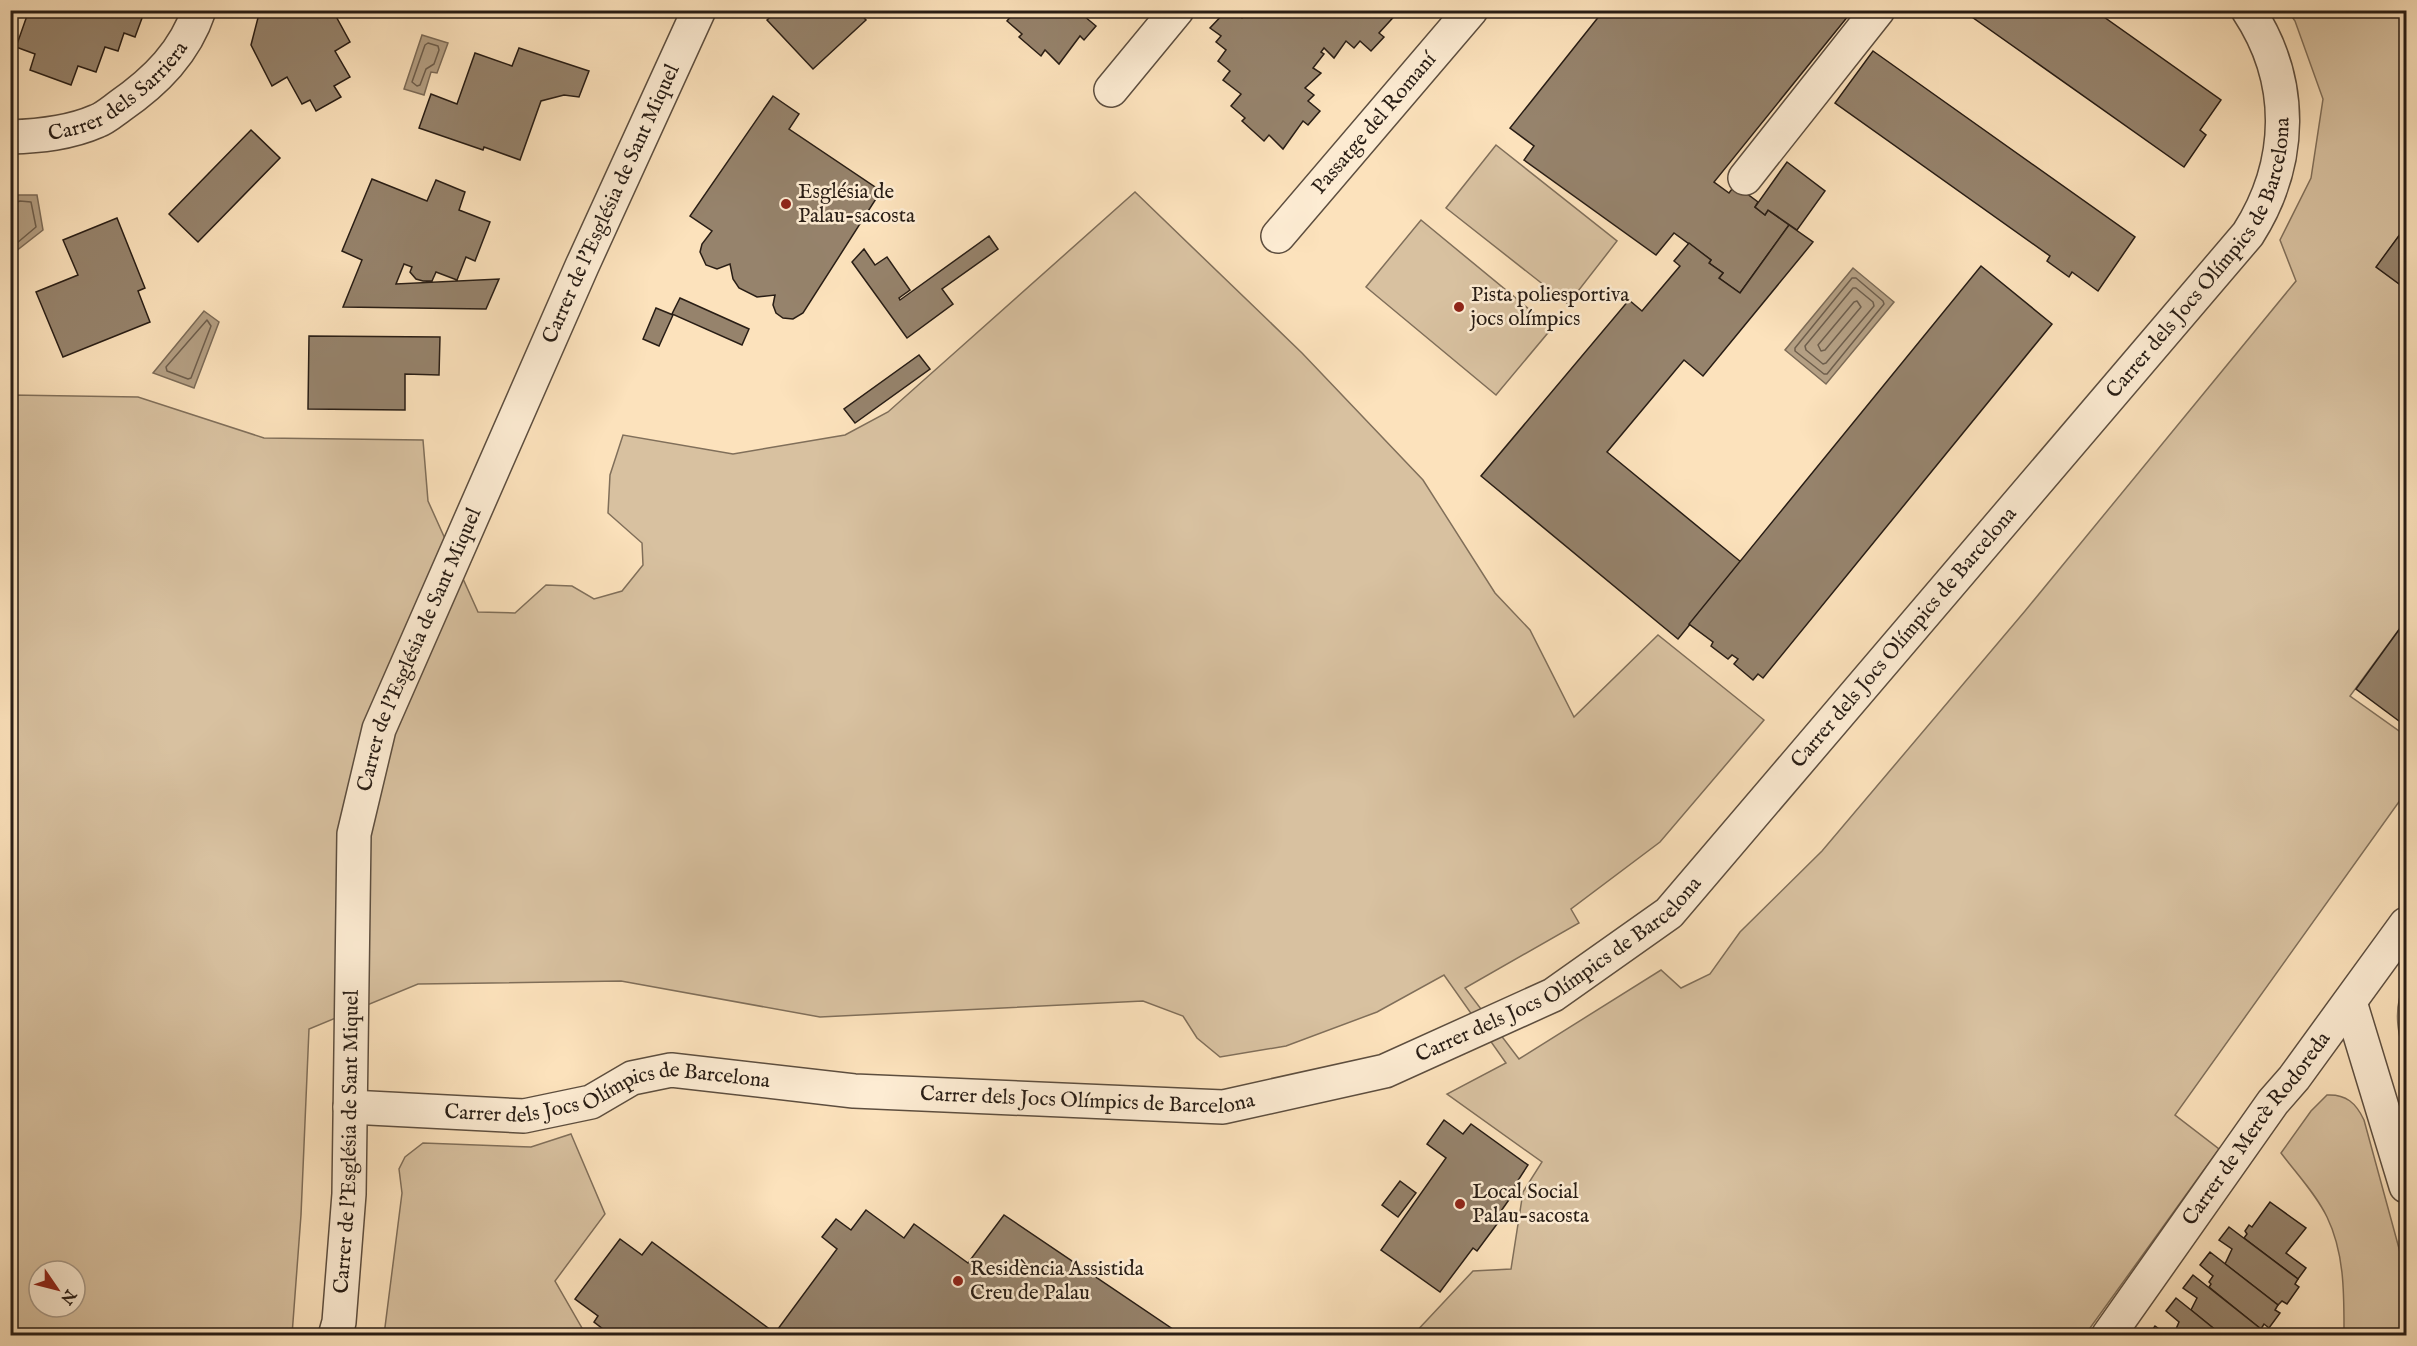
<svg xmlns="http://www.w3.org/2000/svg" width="2417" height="1346" font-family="'IM FELL English',serif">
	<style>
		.green { fill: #d8c1a0; stroke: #806f5a; stroke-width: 1.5; fill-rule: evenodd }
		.water { fill: #b49f83; stroke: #7c6b57; stroke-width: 1.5 }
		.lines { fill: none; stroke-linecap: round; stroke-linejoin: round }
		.shore { stroke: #6e5e4c; stroke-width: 1.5 }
		.building { fill: #96836c; stroke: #281d15; stroke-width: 1.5 }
		.minor-casing { stroke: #5d4e3f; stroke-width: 36 }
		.minor { stroke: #fdecd3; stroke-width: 33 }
		.poi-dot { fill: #8f2418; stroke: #fdecd3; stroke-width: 2 }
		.labels { text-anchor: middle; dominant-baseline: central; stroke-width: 5; stroke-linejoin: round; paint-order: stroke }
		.street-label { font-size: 21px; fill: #281d15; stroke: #fdecd3 }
		.poi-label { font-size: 21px; fill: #281d15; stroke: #fdecd3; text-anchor: start }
	</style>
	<rect width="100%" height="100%" fill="#fce2bc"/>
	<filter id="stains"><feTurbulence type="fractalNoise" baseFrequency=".00333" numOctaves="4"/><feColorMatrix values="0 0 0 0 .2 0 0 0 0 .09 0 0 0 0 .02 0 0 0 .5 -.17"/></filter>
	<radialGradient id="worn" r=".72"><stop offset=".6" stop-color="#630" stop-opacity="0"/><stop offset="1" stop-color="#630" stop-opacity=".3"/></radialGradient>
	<g class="green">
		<path d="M2288,11H2406V226L2377,267L2406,289V620L2350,696L2406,736V792L2175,1115L2219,1149L2085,1335H1413L1473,1271L1511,1269L1523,1192L1542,1162L1447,1094L1506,1063L1444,975L1377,1012L1286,1046L1220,1057L1197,1038L1183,1016L1143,1001L820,1017L621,981L418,984L309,1029L301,1215L292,1335L11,1336V395L138,397L264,438L423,440L428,501L478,612L515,613L546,585L572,586L594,599L622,591L643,565L642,543L608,513L610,475L623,435L733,454L845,435L888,412L1135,192L1302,353L1423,480L1495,593L1530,630L1574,717L1658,635L1764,720L1660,842L1571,909L1579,923L1465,988L1519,1059L1661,970L1681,988L1710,974L1740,932L1822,851L2025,611L2296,281L2280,240L2311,178L2323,99L2295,21ZM39,1271H75V1307H39Z"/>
		<path d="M1496,145L1617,241L1568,304L1446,208Z"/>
		<path d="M1421,220L1552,328L1496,395L1366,287Z"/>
		<path d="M2406,982V1064C2399,1037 2391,1008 2406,982Z"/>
		<path d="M2327,1095C2346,1094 2356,1103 2364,1120L2406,1274V1335H2344C2344,1296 2345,1254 2327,1217C2316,1194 2296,1173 2281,1153L2311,1111Z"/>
		<path d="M571,1134L605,1214L555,1281L586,1335H384L402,1193L399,1169L405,1157L423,1143L531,1147Z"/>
	</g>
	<g class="water">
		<path d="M422,35L448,43L437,73L431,72L424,95L404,89Z"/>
		<path d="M14,195H37L43,230L16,251L10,247Z"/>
		<path d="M1853,268L1894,302L1826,384L1785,350Z"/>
		<path d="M204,311L219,322L194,388L153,373Z"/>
	</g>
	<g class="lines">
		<g class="shore">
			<path d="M428,43L438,46L439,50L434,64L426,69L420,85L417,86L412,82L425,45Z"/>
			<path d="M10,205L20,201L31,202L36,227L17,243H10"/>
			<path d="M1852,278H1856L1883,301L1884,304L1827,374H1824L1795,351V348Z"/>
			<path d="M1853,288H1856L1873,302L1874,306L1826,363L1823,364L1806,350L1805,346Z"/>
			<path d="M1857,301L1861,307L1825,350L1821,351L1818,345L1854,302Z"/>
			<path d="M207,320L211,326L191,378L188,379L167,371L166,367Z"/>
		</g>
	</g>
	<g class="building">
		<path d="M29,10H145L135,37L124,33L118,51L105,47L96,72L78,66L71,85L30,70L35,54L16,47Z"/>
		<path d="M260,10L333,11L350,42L335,51L350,77L334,86L341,97L316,111L310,100L302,104L287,77L272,86L251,45Z"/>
		<path d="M778,10H857L866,20L813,69L767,20Z"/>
		<path d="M1016,10H1089L1084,16L1096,26L1084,40L1080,36L1059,64L1045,50L1041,56L1019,37L1022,34L1007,21Z"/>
		<path d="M1227,10H1233L1242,18L1248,10L1253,15L1257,10H1400L1379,33L1384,37L1371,51L1360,41L1354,48L1346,41L1334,58L1324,48L1321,52L1324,54L1313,68L1321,73L1305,88L1314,95L1308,101L1320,111L1308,125L1303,121L1283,149L1269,135L1264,141L1242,121L1245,118L1231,106L1241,94L1223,80L1230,71L1218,61L1226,50L1216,42L1221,36L1210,28Z"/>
		<path d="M1604,10H1853L1714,182L1729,193L1735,185L1758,202L1755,207L1765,215L1768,210L1789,225L1740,293L1719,278L1723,273L1709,263L1711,260L1674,233L1656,255L1524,160L1534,146L1510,128Z"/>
		<path d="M1962,10H2094L2221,100L2200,130L2206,135L2184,167Z"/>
		<path d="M519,48L589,71L579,97L564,95L541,101L520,160L484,147L483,150L419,128L431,94L457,104L475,53L512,66Z"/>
		<path d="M1873,51L2135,237L2098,291L2072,272L2069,277L2047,261L2050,256L1835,103Z"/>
		<path d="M773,96L799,114L789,129L881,191L803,313L793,319L783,318L776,313L773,305L775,295L757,297L739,288L733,279L730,264L717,269L706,265L700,252L702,244L712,231L690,216Z"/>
		<path d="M251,130L280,158L198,242L169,214Z"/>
		<path d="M1787,162L1825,191L1797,230L1768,210L1765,215L1755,207Z"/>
		<path d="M372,179L427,201L436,180L465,192L459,210L490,222L475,261L466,257L457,280L436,272L432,281H423L416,279L410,272L412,267L404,264L396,284L499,279L486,309L343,307L362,260L342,251Z"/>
		<path d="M117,218L145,288L138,291L150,322L63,357L36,292L78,275L63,240Z"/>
		<path d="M1789,225L1813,242L1703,376L1684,360L1607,452L1741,562L1678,639L1481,476L1629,300L1642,311L1680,266L1674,261L1689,243L1711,260L1709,263L1723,273L1719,278L1740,293Z"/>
		<path d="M2406,226V289L2376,267Z"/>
		<path d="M989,236L998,249L942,289L953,304L907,338L852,262L864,249L875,265L887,257L910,290L899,298L900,300Z"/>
		<path d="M1981,266L2052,324L1763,678L1758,674L1753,680L1734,664L1738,659L1732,655L1728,659L1711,646L1713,642L1689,624Z"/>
		<path d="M680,298L749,329L742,345L672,314Z"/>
		<path d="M656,308L673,315L659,346L643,339Z"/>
		<path d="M309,336L440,337L439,375L405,374V410L308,409Z"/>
		<path d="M919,355L930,369L855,423L844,409Z"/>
		<path d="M2406,620V711L2399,721L2356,689Z"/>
		<path d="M1444,1120L1463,1134L1471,1124L1528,1165L1515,1185L1518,1187L1494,1221L1497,1224L1477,1251L1473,1248L1440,1292L1381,1250L1446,1158L1427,1144Z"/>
		<path d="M1400,1181L1416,1193L1398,1217L1382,1205Z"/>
		<path d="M2270,1202L2306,1228L2286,1253L2306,1268L2298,1279L2244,1238L2247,1234L2245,1231L2249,1225L2252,1227Z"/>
		<path d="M866,1210L904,1238L914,1224L968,1263L1004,1215L1183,1336H612L594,1322L598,1316L575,1299L620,1239L642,1255L652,1242L775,1333L837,1249L822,1237L836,1219L851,1230Z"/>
		<path d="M2229,1227L2298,1279L2295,1284L2299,1287L2287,1304L2282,1301L2278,1305L2225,1264L2232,1249L2219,1240Z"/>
		<path d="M2210,1252L2278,1305L2275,1310L2280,1313L2269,1328L2264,1324L2261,1329L2209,1287L2211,1284L2209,1282L2213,1276L2200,1265Z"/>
		<path d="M2193,1275L2261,1329L2257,1333L2260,1336H2223L2191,1310L2197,1298L2183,1288Z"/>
		<path d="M2176,1298L2191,1310L2223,1336H2173L2179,1322L2166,1311Z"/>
		<path d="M2155,1326L2169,1336H2148Z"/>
	</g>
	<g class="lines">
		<g class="minor-casing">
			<g id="minor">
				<path d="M1111,90L1177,10"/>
				<path id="s1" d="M10,137C40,136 70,133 97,121C105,118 113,111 120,106C156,81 185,52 199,10"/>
				<path d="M1745,178L1878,10"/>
				<path id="s2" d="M1278,236L1471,10"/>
				<path d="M2350,1002L2406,1186"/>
				<path id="s3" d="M350,1107L524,1116L591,1102L632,1078L671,1070L854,1091L1223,1107L1385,1071L1553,995L1669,913L2248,234C2293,163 2295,81 2248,10"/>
				<path id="s4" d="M335,1336L339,1322L349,1194L354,834L379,729L582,266L699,10"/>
				<path id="s5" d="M2108,1336L2273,1102L2294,1078L2406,924"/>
			</g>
		</g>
		<use href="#minor" class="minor"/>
	</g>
	<g class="poi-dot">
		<circle cx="786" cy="204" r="6"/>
		<circle cx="1459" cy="307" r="6"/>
		<circle cx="1460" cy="1204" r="6"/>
		<circle cx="958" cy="1281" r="6"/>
	</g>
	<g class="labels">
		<g class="street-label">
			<text stroke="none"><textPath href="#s1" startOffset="122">Carrer dels Sarriera</textPath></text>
			<text stroke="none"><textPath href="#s2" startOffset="148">Passatge del Romaní</textPath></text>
			<text stroke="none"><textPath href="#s4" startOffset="1185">Carrer de l'Església de Sant Miquel</textPath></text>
			<text stroke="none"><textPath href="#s3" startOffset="2224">Carrer dels Jocs Olímpics de Barcelona</textPath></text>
			<text stroke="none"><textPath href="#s3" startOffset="1738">Carrer dels Jocs Olímpics de Barcelona</textPath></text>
			<text stroke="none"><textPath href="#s4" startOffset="699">Carrer de l'Església de Sant Miquel</textPath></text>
			<text stroke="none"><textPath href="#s3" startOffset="1252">Carrer dels Jocs Olímpics de Barcelona</textPath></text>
			<text stroke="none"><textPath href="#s3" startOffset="262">Carrer dels Jocs Olímpics de Barcelona</textPath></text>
			<text stroke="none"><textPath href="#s3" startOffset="748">Carrer dels Jocs Olímpics de Barcelona</textPath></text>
			<text stroke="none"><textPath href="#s5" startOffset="255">Carrer de Mercè Rodoreda</textPath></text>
			<text stroke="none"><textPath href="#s4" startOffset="195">Carrer de l'Església de Sant Miquel</textPath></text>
		</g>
		<g class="poi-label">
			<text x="798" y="192">Església de<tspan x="798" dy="24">Palau-sacosta</tspan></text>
			<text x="1471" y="295">Pista poliesportiva<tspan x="1471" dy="24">jocs olímpics</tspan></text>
			<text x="1472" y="1192">Local Social<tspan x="1472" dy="24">Palau-sacosta</tspan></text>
			<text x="970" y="1269">Residència Assistida<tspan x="970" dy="24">Creu de Palau</tspan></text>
		</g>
	</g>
	<rect width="2417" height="1346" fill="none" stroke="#fce2bc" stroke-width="36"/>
	<rect x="12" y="12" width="2393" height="1322" fill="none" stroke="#281d15" stroke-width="3"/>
	<rect x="18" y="18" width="2381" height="1310" fill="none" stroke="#281d15" stroke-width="1.5"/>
	<g transform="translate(57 1289) rotate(125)"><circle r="28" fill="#fdecd3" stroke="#a89987" stroke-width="1.5"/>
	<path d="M0-4.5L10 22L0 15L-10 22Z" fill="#8f2418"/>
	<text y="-9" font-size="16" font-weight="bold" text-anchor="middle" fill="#281d15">N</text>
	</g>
	<rect width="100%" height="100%" filter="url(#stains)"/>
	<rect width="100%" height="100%" fill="url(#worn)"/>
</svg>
